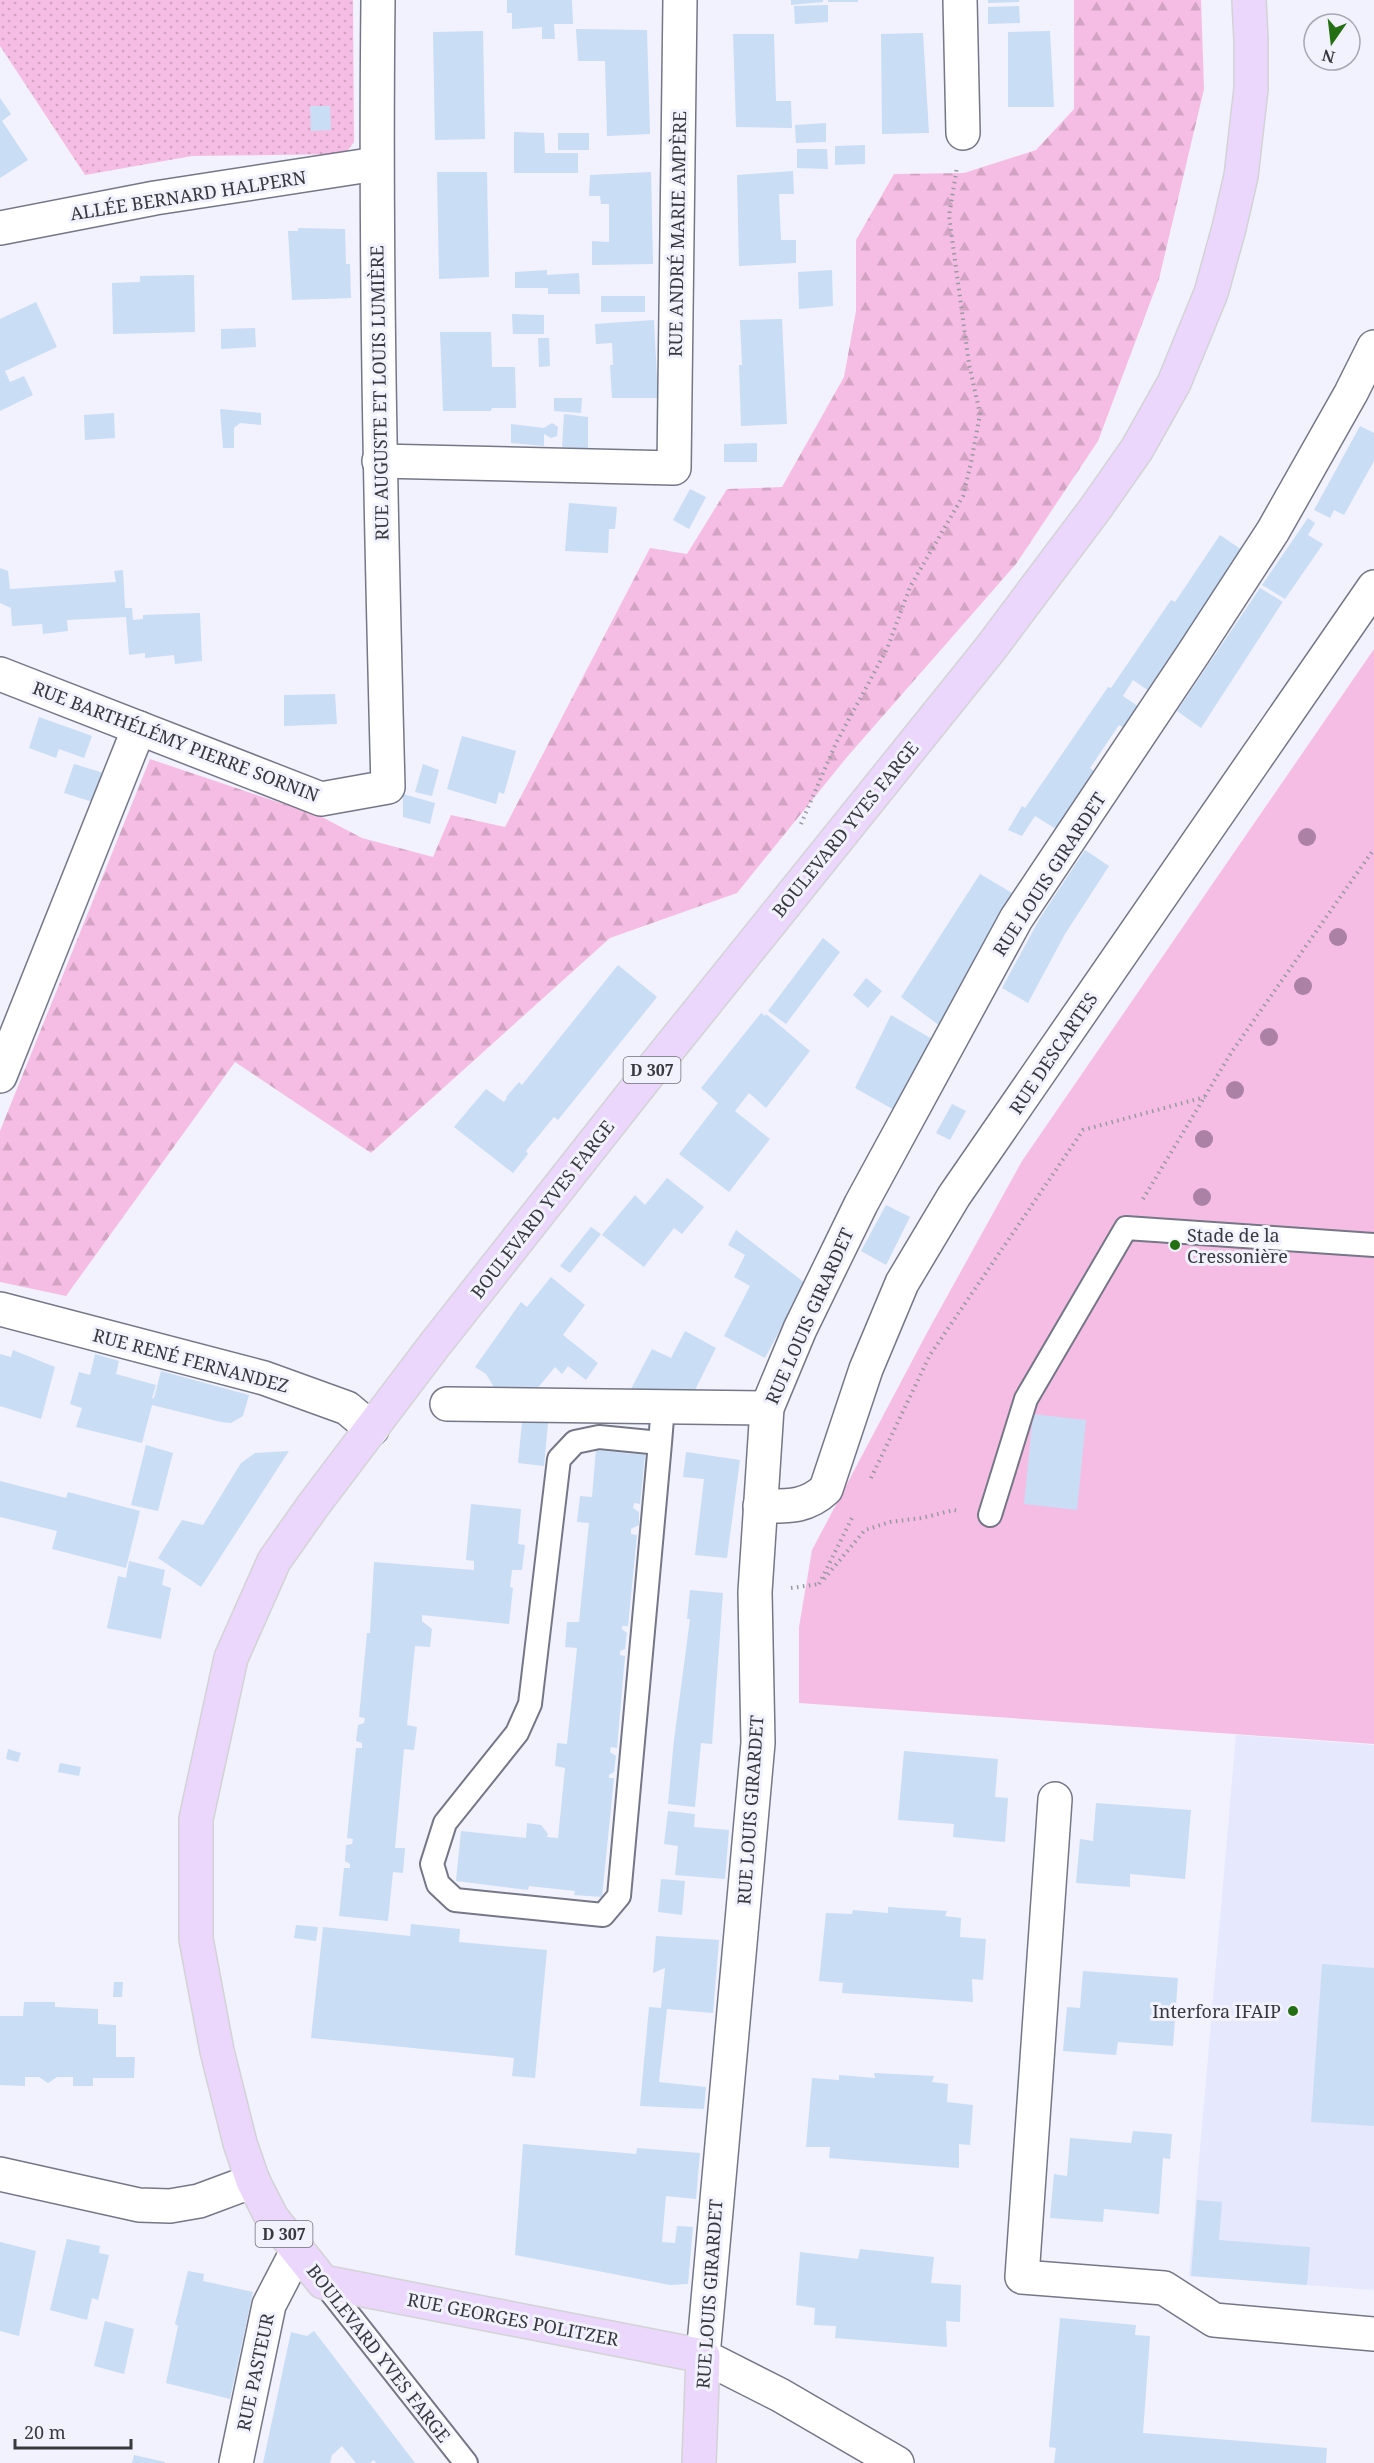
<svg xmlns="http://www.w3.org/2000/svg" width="1374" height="2463" font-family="'Noto Serif',serif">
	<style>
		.built { fill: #e6e8fd }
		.grass { fill: #f5bde3 }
		.forest { fill: url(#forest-firs) }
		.park { fill: url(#park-dots) }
		.building { fill: #c9ddf5 }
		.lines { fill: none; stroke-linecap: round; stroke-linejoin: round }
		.service-casing { stroke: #757787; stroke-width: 26 }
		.minor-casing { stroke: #757787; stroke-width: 36 }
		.primary-casing { stroke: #d3d3d5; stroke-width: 36 }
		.path { stroke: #9899a2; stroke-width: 4; stroke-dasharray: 1.5 4.5; stroke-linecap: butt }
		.service { stroke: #fff; stroke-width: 22 }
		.minor { stroke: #fff; stroke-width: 33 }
		.primary { stroke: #ebd6fc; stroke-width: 33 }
		.tree { fill: #ab81a6 }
		.poi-dot { fill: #246f12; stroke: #f1f2fd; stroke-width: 2 }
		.labels { text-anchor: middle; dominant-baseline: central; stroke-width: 6; stroke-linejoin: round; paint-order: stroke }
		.shield { fill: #f1f2fd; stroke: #707078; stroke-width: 1.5 }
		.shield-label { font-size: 16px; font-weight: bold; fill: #38383f }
		.street-label { font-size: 18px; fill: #38383f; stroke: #f1f2fd }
		.poi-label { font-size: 18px; fill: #38383f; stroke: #f1f2fd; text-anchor: start }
	</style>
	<defs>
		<pattern id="forest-firs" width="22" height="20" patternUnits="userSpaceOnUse" patternTransform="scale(1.5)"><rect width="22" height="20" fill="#f5bde3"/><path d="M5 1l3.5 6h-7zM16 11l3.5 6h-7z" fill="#d3a3c4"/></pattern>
		<pattern id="park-dots" width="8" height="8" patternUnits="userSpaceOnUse" patternTransform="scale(1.5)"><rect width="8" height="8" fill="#f5bde3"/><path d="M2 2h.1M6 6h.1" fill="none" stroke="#d3a3c4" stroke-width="1.8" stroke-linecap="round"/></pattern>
	</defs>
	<rect width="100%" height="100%" fill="#f1f2fd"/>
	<path class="built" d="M1236,1735L1374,1745V2290L1189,2276Z"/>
	<path class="grass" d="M1374,649V1744L799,1703V1627L812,1550L929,1329L1022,1161Z"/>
	<path class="forest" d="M1074,0H1201L1204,89L1159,279L1098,441L1016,564L847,757L737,893L610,938L371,1153L235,1062L66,1296L0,1282V1131L150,759L322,817L362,838L433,857L451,815L505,827L650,548L687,554L727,489L782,487L844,377L856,311V240L894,174L964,173L1036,150L1074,109Z"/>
	<path class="park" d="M0,0H353L354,142L345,154L192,156L85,175L0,46Z"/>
	<g class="building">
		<path d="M507,0H572L573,24H554L555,39H542V27L512,29V13H507Z"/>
		<path d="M791,0H823V2L791,5Z"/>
		<rect x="828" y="0" width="30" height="2"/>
		<path d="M988,0H1019V2L988,3Z"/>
		<path d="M828,5V22L795,24L794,6Z"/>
		<path d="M1019,6L1020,23L988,24V7Z"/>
		<path d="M576,29L647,30L650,134L607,136L605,61H578Z"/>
		<path d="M483,31L485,139L435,140L433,32Z"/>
		<path d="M1050,31L1054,107H1008V32Z"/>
		<path d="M923,33L929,133L882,134L881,34Z"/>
		<path d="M733,34H774L776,101H791L792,128L736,127Z"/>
		<path d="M0,98L11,114L2,121L28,160L0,178Z"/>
		<path d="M310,106H330L331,130L311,131Z"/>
		<path d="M826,123V142L796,143L795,125Z"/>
		<path d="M514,132L544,133L545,153H578V173H514Z"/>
		<rect x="558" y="133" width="31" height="17"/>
		<path d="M865,145V164L835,165V146Z"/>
		<path d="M797,149H827L828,169L797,168Z"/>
		<path d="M793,171L794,194H779L781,240H796V263L739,266L737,175Z"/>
		<path d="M437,172H487L489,277L439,279Z"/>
		<path d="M651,172L653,264L592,265V241L609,242V204H601L600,196H589L590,175Z"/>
		<path d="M298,228L345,229L346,264H350L351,298L292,300L288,231H298Z"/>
		<path d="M547,270V275L579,273L580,294H548V288H515V272Z"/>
		<path d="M832,270L833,306L799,309L798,272Z"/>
		<path d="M194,275L195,332L113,334L112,283L140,282V276Z"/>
		<rect x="601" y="296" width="44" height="16"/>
		<path d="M36,302L57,347L5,371L10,382L24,376L33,395L0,411V319Z"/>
		<path d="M512,314L544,315V334H513Z"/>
		<path d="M782,319L787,424L741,426L739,365H742L740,320Z"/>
		<path d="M654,320L658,398H612L610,365H613L612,343L596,344L595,324Z"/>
		<path d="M255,328L256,347L221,349V329Z"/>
		<path d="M440,332H491L492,367H515L516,408H492L491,411H443Z"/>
		<path d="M538,338H549L550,366L539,367Z"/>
		<path d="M554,398H582L581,413L554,411Z"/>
		<path d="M220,409L261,413V425L240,423L234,428V448H223Z"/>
		<path d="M114,413L115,438L85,440L84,415Z"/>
		<path d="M564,414L588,417V449L562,447Z"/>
		<path d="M552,423L558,427L557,436L551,438L544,434V446L511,443V424L544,428Z"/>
		<path d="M1360,426L1374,433V461L1344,515L1334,510L1330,518L1314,510Z"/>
		<path d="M757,443V462H724V444Z"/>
		<path d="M690,489L706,497L689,529L673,520Z"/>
		<path d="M569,503L617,507L615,529H609L608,553L565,551Z"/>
		<path d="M1308,518L1315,523L1308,535L1323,544L1285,599L1262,585Z"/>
		<path d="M1220,535L1242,550L1149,691L1133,680L1123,696L1139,707L1124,728L1119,725L1090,768L1095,772L1056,829L1035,816L1022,836L1008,830L1022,806L1025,808L1108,687L1111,688L1171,600L1175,602Z"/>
		<path d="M0,568L8,571L10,589L116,582L114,571L123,570L125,608H132L133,620L143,619V615L200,613L202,661L175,664L174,655L145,658V653L129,655L126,617L67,620L68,631L43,634L42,624L12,626L11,608L0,603Z"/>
		<path d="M1260,588L1283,602L1282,603L1201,728L1177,711Z"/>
		<path d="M335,694L337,724L284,726V695Z"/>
		<path d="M39,717L92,736L84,758L59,749L56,758L29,748Z"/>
		<path d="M462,736L516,751L504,794L499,792L496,804L447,789Z"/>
		<path d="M74,764L107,774L96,803L64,793Z"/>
		<path d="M423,764L439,770L432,796L415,792Z"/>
		<path d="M403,794L435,803L430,824L403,817Z"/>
		<path d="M1085,850L1109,866L1065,934L1028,1003L1002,988L1040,918Z"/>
		<path d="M980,874L1012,893L940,1026L901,997Z"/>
		<path d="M823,938L840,952L786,1024L768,1011Z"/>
		<path d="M618,965L657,997L558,1120L554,1117L526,1151L528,1154L513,1173L454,1127L486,1089L504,1102L507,1098L506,1097L519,1082L522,1085Z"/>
		<path d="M866,978L882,991L868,1008L853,995Z"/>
		<path d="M761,1013L765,1016L766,1014L810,1051L766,1108L749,1093L735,1111L770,1139L729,1192L679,1154L718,1103L701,1088Z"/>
		<path d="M891,1015L932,1039L896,1111L855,1088Z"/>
		<path d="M952,1104L966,1111L950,1140L936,1133Z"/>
		<path d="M667,1178L704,1207L682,1234L674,1228L644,1267L602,1235L635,1195L645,1205Z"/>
		<path d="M886,1205L910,1217L886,1265L861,1251Z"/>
		<path d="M591,1227L601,1234L570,1273L560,1266Z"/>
		<path d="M736,1230L805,1283L765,1358L724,1336L750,1286L734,1277L745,1255L728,1245Z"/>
		<path d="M551,1277L585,1305L563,1335L598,1363L586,1380L568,1366L562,1374L555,1367L536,1390L495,1389L486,1374L475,1367L521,1302L527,1307Z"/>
		<path d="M685,1331L716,1348L694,1392L633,1391L631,1389L652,1349L671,1358Z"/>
		<path d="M13,1350L55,1367L41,1419L0,1406V1354L11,1357Z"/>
		<path d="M95,1354L119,1361L116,1374L156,1385L152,1398H154L161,1371L249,1395L243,1416L231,1423L221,1422L152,1405L142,1443L76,1427L82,1408L70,1404L79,1372L90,1375Z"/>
		<path d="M1033,1414L1086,1420L1077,1510L1024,1504Z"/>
		<path d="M522,1422L548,1423L544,1466L518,1463Z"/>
		<path d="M146,1445L173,1453L158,1511L131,1505Z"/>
		<path d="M596,1450L645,1455L640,1504L634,1503L633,1508L639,1512V1525L631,1529V1534L637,1535L628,1626H622V1629L627,1633L625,1649L620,1651V1655L625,1656L617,1748L611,1747L610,1752L616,1756L614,1772L609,1775V1778H614L602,1897L574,1895L575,1891L529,1886L528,1890L456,1881L461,1831L526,1838L527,1823L541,1825L548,1834L547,1837L558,1838L565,1768L555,1766L557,1743L567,1744L577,1648L565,1647L567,1622H579L589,1523L577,1522L580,1496L592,1497Z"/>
		<path d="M289,1451L201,1587L158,1558L182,1520L203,1525L241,1463L255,1453Z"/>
		<path d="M686,1452L740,1460L727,1558L695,1555L704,1479L683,1477Z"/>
		<path d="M0,1481L66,1498L68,1492L140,1511L126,1568L52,1549L57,1531L0,1517Z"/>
		<path d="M471,1504L521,1509L518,1544L525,1545L522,1570H512L510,1587L513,1588L509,1624L422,1615V1621L432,1629L430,1647L415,1646L407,1725L417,1727L414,1750L404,1749L395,1848H405L403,1873L393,1872L388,1921L339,1916L344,1868H350V1864L345,1861L346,1845L352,1844L353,1839L347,1838L356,1748H362V1743L356,1741L358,1725L364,1723L365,1718L359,1717L367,1633H370L374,1562L474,1570V1561L466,1560Z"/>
		<path d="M129,1561L165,1570L162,1585L171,1588L161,1639L107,1628L118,1576L126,1578Z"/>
		<path d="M690,1590L723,1593L712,1744L701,1743L695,1807L668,1804L674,1740L690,1619H687Z"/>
		<path d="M8,1749L21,1753L18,1762L6,1759Z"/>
		<path d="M904,1751L998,1759L995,1797L1008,1798L1005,1842L953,1837L954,1824L898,1820Z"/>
		<path d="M60,1763L81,1767L79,1776L58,1772Z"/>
		<path d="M1096,1803L1191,1810L1185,1879L1130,1874V1887L1076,1883L1080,1839L1093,1841Z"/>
		<path d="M668,1811L695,1814L694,1827L729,1830L725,1879L675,1875L678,1846L664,1844Z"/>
		<path d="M661,1879L685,1881L682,1915L658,1912Z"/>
		<path d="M888,1907L947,1911L945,1916L961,1918L960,1937L986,1939L983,1980L972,1979L973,2002L842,1993L843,1983L819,1981L826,1913L852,1914L853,1910L888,1913Z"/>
		<path d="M411,1924L460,1929L459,1942L547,1950L535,2078L512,2076L514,2058L311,2038L323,1927L410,1936Z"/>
		<path d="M296,1925L318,1927L316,1941L294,1938Z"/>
		<path d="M656,1936L719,1940L713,2013L667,2009L659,2082L706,2087L704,2109L640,2106L649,2007L661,2008L665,1968L653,1973Z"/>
		<path d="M1322,1964L1374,1968V2126L1311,2122Z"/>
		<path d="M1083,1971L1178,1978L1173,2046L1118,2042L1116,2055L1063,2051L1067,2007L1080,2008Z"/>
		<path d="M114,1982H123L122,1997H113Z"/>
		<path d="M24,2002H55V2007L98,2009V2024L116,2025V2057H135L134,2078H93V2086H73V2077H57L48,2083L39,2077H25V2086L0,2085V2016H23Z"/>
		<path d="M874,2073L934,2076L932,2082L948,2084L947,2102L973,2105L970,2145L959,2144V2168L829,2158L830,2147H806L812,2078L839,2080V2075L875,2078Z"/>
		<path d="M1133,2131L1172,2134L1170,2159L1163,2158L1159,2214L1104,2209L1103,2222L1050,2218L1054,2174L1067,2176L1070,2138L1131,2143Z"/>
		<path d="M523,2144L636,2154L637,2148L700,2153L696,2199L666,2196L662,2242L675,2243L677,2226L693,2227L688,2284L670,2285L515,2255Z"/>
		<path d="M1197,2200L1222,2202L1219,2240L1310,2247L1307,2285L1191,2276Z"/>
		<path d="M67,2239L100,2246L99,2253L109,2255L98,2300L92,2298L87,2320L50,2310Z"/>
		<path d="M0,2242L36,2251L19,2336L0,2331Z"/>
		<path d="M860,2249L934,2257L931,2283L961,2285L960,2322L946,2321L947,2347L835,2338L836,2326L814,2325L815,2308L796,2305L800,2252L858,2259Z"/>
		<path d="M188,2271L204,2274L203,2281L253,2292L230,2399L166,2383L178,2326L175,2324Z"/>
		<path d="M1060,2318L1136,2325L1135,2335L1150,2336L1143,2433L1327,2448L1326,2463H1054L1056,2448L1049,2447Z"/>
		<path d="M105,2321L134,2329L124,2374L94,2366Z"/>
		<path d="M314,2331L324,2344L415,2463H376L374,2460L370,2463H356L342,2446L332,2455L330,2463H263L291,2332L307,2336Z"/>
		<path d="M134,2455L165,2462V2463H132Z"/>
	</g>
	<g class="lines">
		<g class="service-casing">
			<g id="service">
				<path d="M660,1443L599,1437L575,1442L559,1459L530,1704L517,1733L445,1823L432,1864L438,1884L455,1900L603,1915L619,1896L660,1443L663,1406"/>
				<path d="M990,1515L1026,1399L1126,1228L1374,1245"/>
				<path d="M323,2282L466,2463"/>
			</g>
		</g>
		<g class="minor-casing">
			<g id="minor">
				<path d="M960,0L963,133"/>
				<path d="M0,228L155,198L376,164"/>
				<path d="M379,461L674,468L680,0"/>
				<path d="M0,674L321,799L388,787C381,524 375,262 378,0"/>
				<path d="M0,1076L139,728"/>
				<path d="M0,1309L264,1378L347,1408L372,1429"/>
				<path d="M447,1404L767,1408"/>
				<path d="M760,1506C787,1506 806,1508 826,1489L866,1369L902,1283L954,1196L1374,587"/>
				<path d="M1055,1799L1022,2277L1164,2288L1214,2320L1374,2334"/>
				<path d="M0,2174L139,2205L170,2206L199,2201L253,2181"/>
				<path d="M236,2463L269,2305L297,2251"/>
				<path d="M897,2463L780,2395L703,2356L758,1743L755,1592L767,1408L800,1329L861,1204L1016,919L1193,654L1273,531L1351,393L1374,347"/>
			</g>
		</g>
		<g class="primary-casing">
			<path id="primary" d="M699,2463L703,2356L323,2282L272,2218L253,2181L240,2143L217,2051L196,1939V1819L231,1658L274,1561L312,1507L433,1347L642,1082L990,649L1095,509L1137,449L1174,383L1211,293L1229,228L1241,176L1251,89V40L1249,0"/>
		</g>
		<g class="path">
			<path d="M801,824L836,743L887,649L910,587L963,496L971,463L980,414L969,364L949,216L957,167"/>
			<path d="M1143,1199L1231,1053L1374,849"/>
			<path d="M871,1478L930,1355L1083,1130L1205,1097"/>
			<path d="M824,1579L865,1530L890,1522L922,1518L954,1510L959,1511"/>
			<path d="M819,1584L852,1518"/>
			<path d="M791,1588L819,1584"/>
		</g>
		<use href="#service" class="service"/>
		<use href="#minor" class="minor"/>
		<use href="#primary" class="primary"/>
	</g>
	<g class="tree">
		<circle cx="1307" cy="837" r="9"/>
		<circle cx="1338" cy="937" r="9"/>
		<circle cx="1303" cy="986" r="9"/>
		<circle cx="1269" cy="1037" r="9"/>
		<circle cx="1235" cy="1090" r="9"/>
		<circle cx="1204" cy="1139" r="9"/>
		<circle cx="1202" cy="1197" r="9"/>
	</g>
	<g class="poi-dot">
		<circle cx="1175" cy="1245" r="6"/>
		<circle cx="1293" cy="2011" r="6"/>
	</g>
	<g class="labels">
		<g class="shield">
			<rect x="623.5" y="1057" width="57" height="26" rx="4.5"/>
			<rect x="255.5" y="2221" width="57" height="26" rx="4.5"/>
		</g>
		<g class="shield-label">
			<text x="652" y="1070">D 307</text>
			<text x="284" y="2234">D 307</text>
		</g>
		<g class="street-label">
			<text transform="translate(188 195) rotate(-9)">ALLÉE BERNARD HALPERN</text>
			<text transform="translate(677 234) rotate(-89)">RUE ANDRÉ MARIE AMPÈRE</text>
			<text transform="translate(379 393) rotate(-91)">RUE AUGUSTE ET LOUIS LUMIÈRE</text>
			<text transform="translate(176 741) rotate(21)">RUE BARTHÉLÉMY PIERRE SORNIN</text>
			<text transform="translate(845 829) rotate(-51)">BOULEVARD YVES FARGE</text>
			<text transform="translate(1049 874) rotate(-57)">RUE LOUIS GIRARDET</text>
			<text transform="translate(1053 1053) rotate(-56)">RUE DESCARTES</text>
			<text transform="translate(542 1209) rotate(-52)">BOULEVARD YVES FARGE</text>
			<text transform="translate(809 1316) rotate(-66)">RUE LOUIS GIRARDET</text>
			<text transform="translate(191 1360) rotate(15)">RUE RENÉ FERNANDEZ</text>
			<text transform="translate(750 1810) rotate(-86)">RUE LOUIS GIRARDET</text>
			<text transform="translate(709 2294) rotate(-86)">RUE LOUIS GIRARDET</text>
			<text transform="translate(513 2319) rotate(11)">RUE GEORGES POLITZER</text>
			<text transform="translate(379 2353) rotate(52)">BOULEVARD YVES FARGE</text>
			<text transform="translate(255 2372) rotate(-78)">RUE PASTEUR</text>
		</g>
		<g class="poi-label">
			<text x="1187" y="1235">Stade de la<tspan x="1187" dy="21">Cressonière</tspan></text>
			<text x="1281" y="2011" text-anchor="end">Interfora IFAIP</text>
		</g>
	</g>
	<g transform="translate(1332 42) rotate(194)"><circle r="28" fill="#f1f2fd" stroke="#a7a8b1" stroke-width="1.5"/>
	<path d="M0-4.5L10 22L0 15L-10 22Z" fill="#246f12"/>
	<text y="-9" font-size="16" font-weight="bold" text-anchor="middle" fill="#38383f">N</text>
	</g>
	<path d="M15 2439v9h116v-9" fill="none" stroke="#38383f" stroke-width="3"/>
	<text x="24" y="2439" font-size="18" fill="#38383f" stroke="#f1f2fd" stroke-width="4.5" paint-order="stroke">20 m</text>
</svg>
